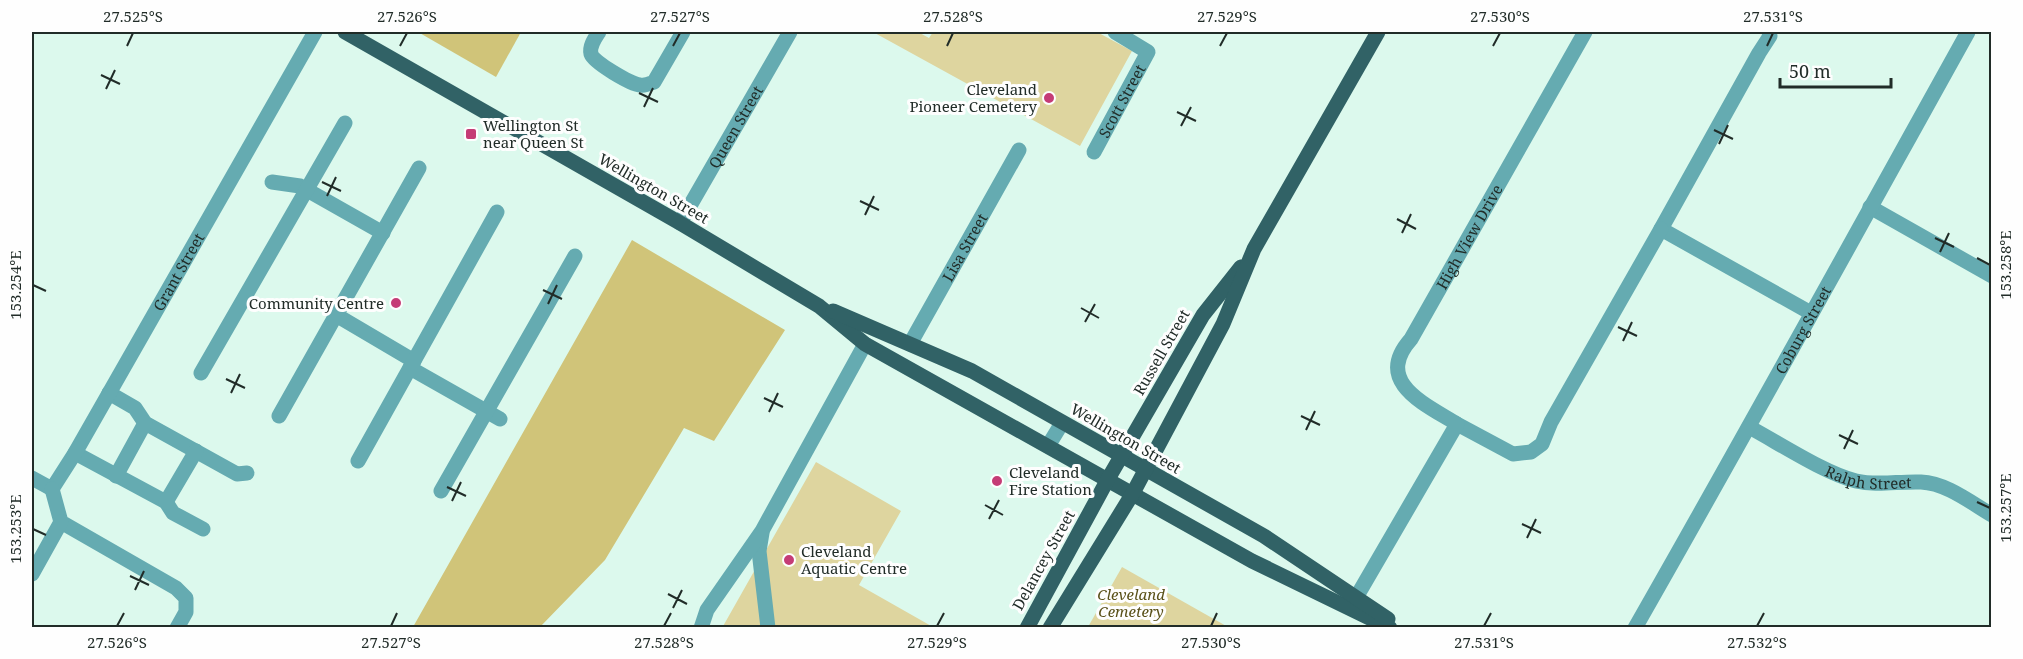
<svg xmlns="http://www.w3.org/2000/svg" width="2023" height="659" font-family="'Noto Serif',serif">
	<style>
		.green { fill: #ded59f }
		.forest { fill: #d0c479 }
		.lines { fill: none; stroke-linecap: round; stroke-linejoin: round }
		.minor { stroke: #65abb1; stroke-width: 15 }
		.major { stroke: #316266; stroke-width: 15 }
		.ticks { fill: none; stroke: #212c28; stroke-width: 2 }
		.poi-dot { fill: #c53c76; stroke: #fefefe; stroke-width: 2 }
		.labels { text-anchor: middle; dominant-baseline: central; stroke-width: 6; stroke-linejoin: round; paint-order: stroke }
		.poi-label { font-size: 15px; fill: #212c28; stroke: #fefefe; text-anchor: start }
		.street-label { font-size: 15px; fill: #212c28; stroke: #fefefe }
		.park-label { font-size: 15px; font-style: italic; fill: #5a5119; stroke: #fefefe }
		.neatline { fill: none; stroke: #212c28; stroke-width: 2 }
		.ticks-label { font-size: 15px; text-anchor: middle; fill: #212c28 }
	</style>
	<rect width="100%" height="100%" fill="#dcf9ed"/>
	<g class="green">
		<path d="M873,32H918L929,38L933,32H1097L1132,51L1080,146Z"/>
		<path d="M816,462L901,511L859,585L933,627L722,628Z"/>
		<path d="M1122,567L1228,627H1088Z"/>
	</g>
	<g class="forest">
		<path d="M418,32H521L496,77Z"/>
		<path d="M632,240L785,330L714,441L684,428L605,560L540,627H413Z"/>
	</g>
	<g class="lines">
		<g class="minor">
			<path d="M599,32C595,38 589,46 591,54C594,63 631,84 640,85C645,86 649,84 654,82L683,32"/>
			<path d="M1769,32L1770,36L1759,53L1661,229L1811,313"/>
			<path id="s1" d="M1094,152L1148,52L1115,32"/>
			<path d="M272,182L300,186L383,233"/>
			<path d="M1870,207L1992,276"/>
			<path id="s2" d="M680,223L790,32"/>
			<path d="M336,315L414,361"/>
			<path id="s3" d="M910,344L1019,150"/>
			<path d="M410,368L500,419"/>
			<path d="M201,373L345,123"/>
			<path d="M109,393L135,408L145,423L237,474L247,473"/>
			<path d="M279,416L419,168"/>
			<path d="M1457,424L1513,454L1531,452L1542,444L1551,422L1661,229"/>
			<path id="s4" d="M1749,427C1779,443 1824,473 1856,481C1877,486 1899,481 1921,482C1946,483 1970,502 1992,515"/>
			<path d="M1048,446L1062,423"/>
			<path d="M75,453L166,502L173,513L203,529"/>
			<path d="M358,461L497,212"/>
			<path d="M116,476L145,423"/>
			<path id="s5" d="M32,478L52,489L75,453L315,32"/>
			<path d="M52,489L61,522L176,588L186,598V612L177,628"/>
			<path d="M441,491L575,256"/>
			<path d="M166,502L196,451"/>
			<path d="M762,533L759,551L768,628"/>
			<path d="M32,574L61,522"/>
			<path id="s6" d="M1357,596L1457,424C1425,404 1373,382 1411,339L1585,32"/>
			<path d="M701,628L707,610L762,531L865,344"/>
			<path id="s7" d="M1635,628C1748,430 1858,230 1968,32"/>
		</g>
		<g class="major">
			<path d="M345,32L680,223L819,306L865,344L1252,561L1390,628"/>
			<path d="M833,311L972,371L1264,536L1388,619"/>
			<path d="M1027,628L1108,479L1203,315L1241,267"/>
			<path d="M1050,628L1133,493L1223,324L1254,249L1378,32"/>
		</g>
	</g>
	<path class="ticks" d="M127,46L133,33M400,46L407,33M673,46L680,33M947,46L953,33M1220,46L1227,33M1493,46L1500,33M1767,46L1773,33M101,75L120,84M106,89L115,70M639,93L658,102M644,107L653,88M1177,112L1196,121M1181,126L1191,107M1714,130L1733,139M1719,144L1728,125M322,182L341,191M327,196L336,177M860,201L879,210M865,215L874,196M1397,219L1416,229M1402,233L1411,214M1935,238L1954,247M1940,252L1949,233M1977,258L1990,265M33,285L46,291M543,290L562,299M548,304L557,285M1081,308L1099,318M1085,322L1095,304M1618,327L1637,336M1623,341L1632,322M226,379L245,388M231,393L240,374M764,398L783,407M769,412L778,393M1301,416L1320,425M1306,430L1315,411M1839,435L1858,444M1844,449L1853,430M447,487L466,496M452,501L461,482M1977,502L1990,508M985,505L1003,515M989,519L999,500M1522,524L1541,533M33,529L46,535M1527,538L1536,519M130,576L149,585M135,590L144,571M668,594L687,604M673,608L682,590M117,626L124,613M391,626L397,613M664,626L671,613M937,626L944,613M1211,626L1217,613M1484,626L1491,613M1757,626L1764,613"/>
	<g class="poi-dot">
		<circle cx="1049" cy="98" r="6"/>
		<rect x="465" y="128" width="12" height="12" rx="3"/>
		<circle cx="396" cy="303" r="6"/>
		<circle cx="997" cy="481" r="6"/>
		<circle cx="789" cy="560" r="6"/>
	</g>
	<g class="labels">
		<g class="poi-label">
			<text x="1037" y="89" text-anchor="end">Cleveland<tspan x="1037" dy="17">Pioneer Cemetery</tspan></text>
			<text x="483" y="125">Wellington St<tspan x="483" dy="17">near Queen St</tspan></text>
			<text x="384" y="303" text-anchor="end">Community Centre</text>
			<text x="1009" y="472">Cleveland<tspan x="1009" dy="17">Fire Station</tspan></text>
			<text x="801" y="551">Cleveland<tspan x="801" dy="17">Aquatic Centre</tspan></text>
		</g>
		<g class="street-label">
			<text stroke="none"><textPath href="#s1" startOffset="58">Scott Street</textPath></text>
			<text stroke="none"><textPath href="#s2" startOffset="111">Queen Street</textPath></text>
			<text transform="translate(654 188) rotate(30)">Wellington Street</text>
			<text stroke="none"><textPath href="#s6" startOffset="434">High View Drive</textPath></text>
			<text stroke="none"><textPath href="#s3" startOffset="111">Lisa Street</textPath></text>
			<text stroke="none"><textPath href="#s5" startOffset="274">Grant Street</textPath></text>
			<text stroke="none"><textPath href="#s7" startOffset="342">Coburg Street</textPath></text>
			<text transform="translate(1161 352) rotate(-60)">Russell Street</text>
			<text transform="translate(1126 438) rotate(30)">Wellington Street</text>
			<text stroke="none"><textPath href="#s4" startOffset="132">Ralph Street</textPath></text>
			<text transform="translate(1043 560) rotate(-61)">Delancey Street</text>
		</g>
		<g class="park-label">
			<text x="1131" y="594">Cleveland<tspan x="1131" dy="17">Cemetery</tspan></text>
		</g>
	</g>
	<rect width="2023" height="659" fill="none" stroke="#fefefe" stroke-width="66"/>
	<path d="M1780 78v9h111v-9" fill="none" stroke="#212c28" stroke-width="3"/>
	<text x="1789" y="78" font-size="18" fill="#212c28" stroke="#fefefe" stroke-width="4.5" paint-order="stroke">50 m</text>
	<rect x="33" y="33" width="1957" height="593" class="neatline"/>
	<g class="ticks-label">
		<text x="133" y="22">27.525°S</text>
		<text x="407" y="22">27.526°S</text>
		<text x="680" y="22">27.527°S</text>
		<text x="953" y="22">27.528°S</text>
		<text x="1227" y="22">27.529°S</text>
		<text x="1500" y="22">27.530°S</text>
		<text x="1773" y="22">27.531°S</text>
		<text transform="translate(2006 265) rotate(-90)" y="5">153.258°E</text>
		<text transform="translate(16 285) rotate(-90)" y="5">153.254°E</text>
		<text transform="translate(2006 508) rotate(-90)" y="5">153.257°E</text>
		<text transform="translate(16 529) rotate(-90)" y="5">153.253°E</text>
		<text x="117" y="648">27.526°S</text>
		<text x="391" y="648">27.527°S</text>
		<text x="664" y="648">27.528°S</text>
		<text x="937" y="648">27.529°S</text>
		<text x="1211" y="648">27.530°S</text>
		<text x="1484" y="648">27.531°S</text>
		<text x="1757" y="648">27.532°S</text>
	</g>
</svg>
